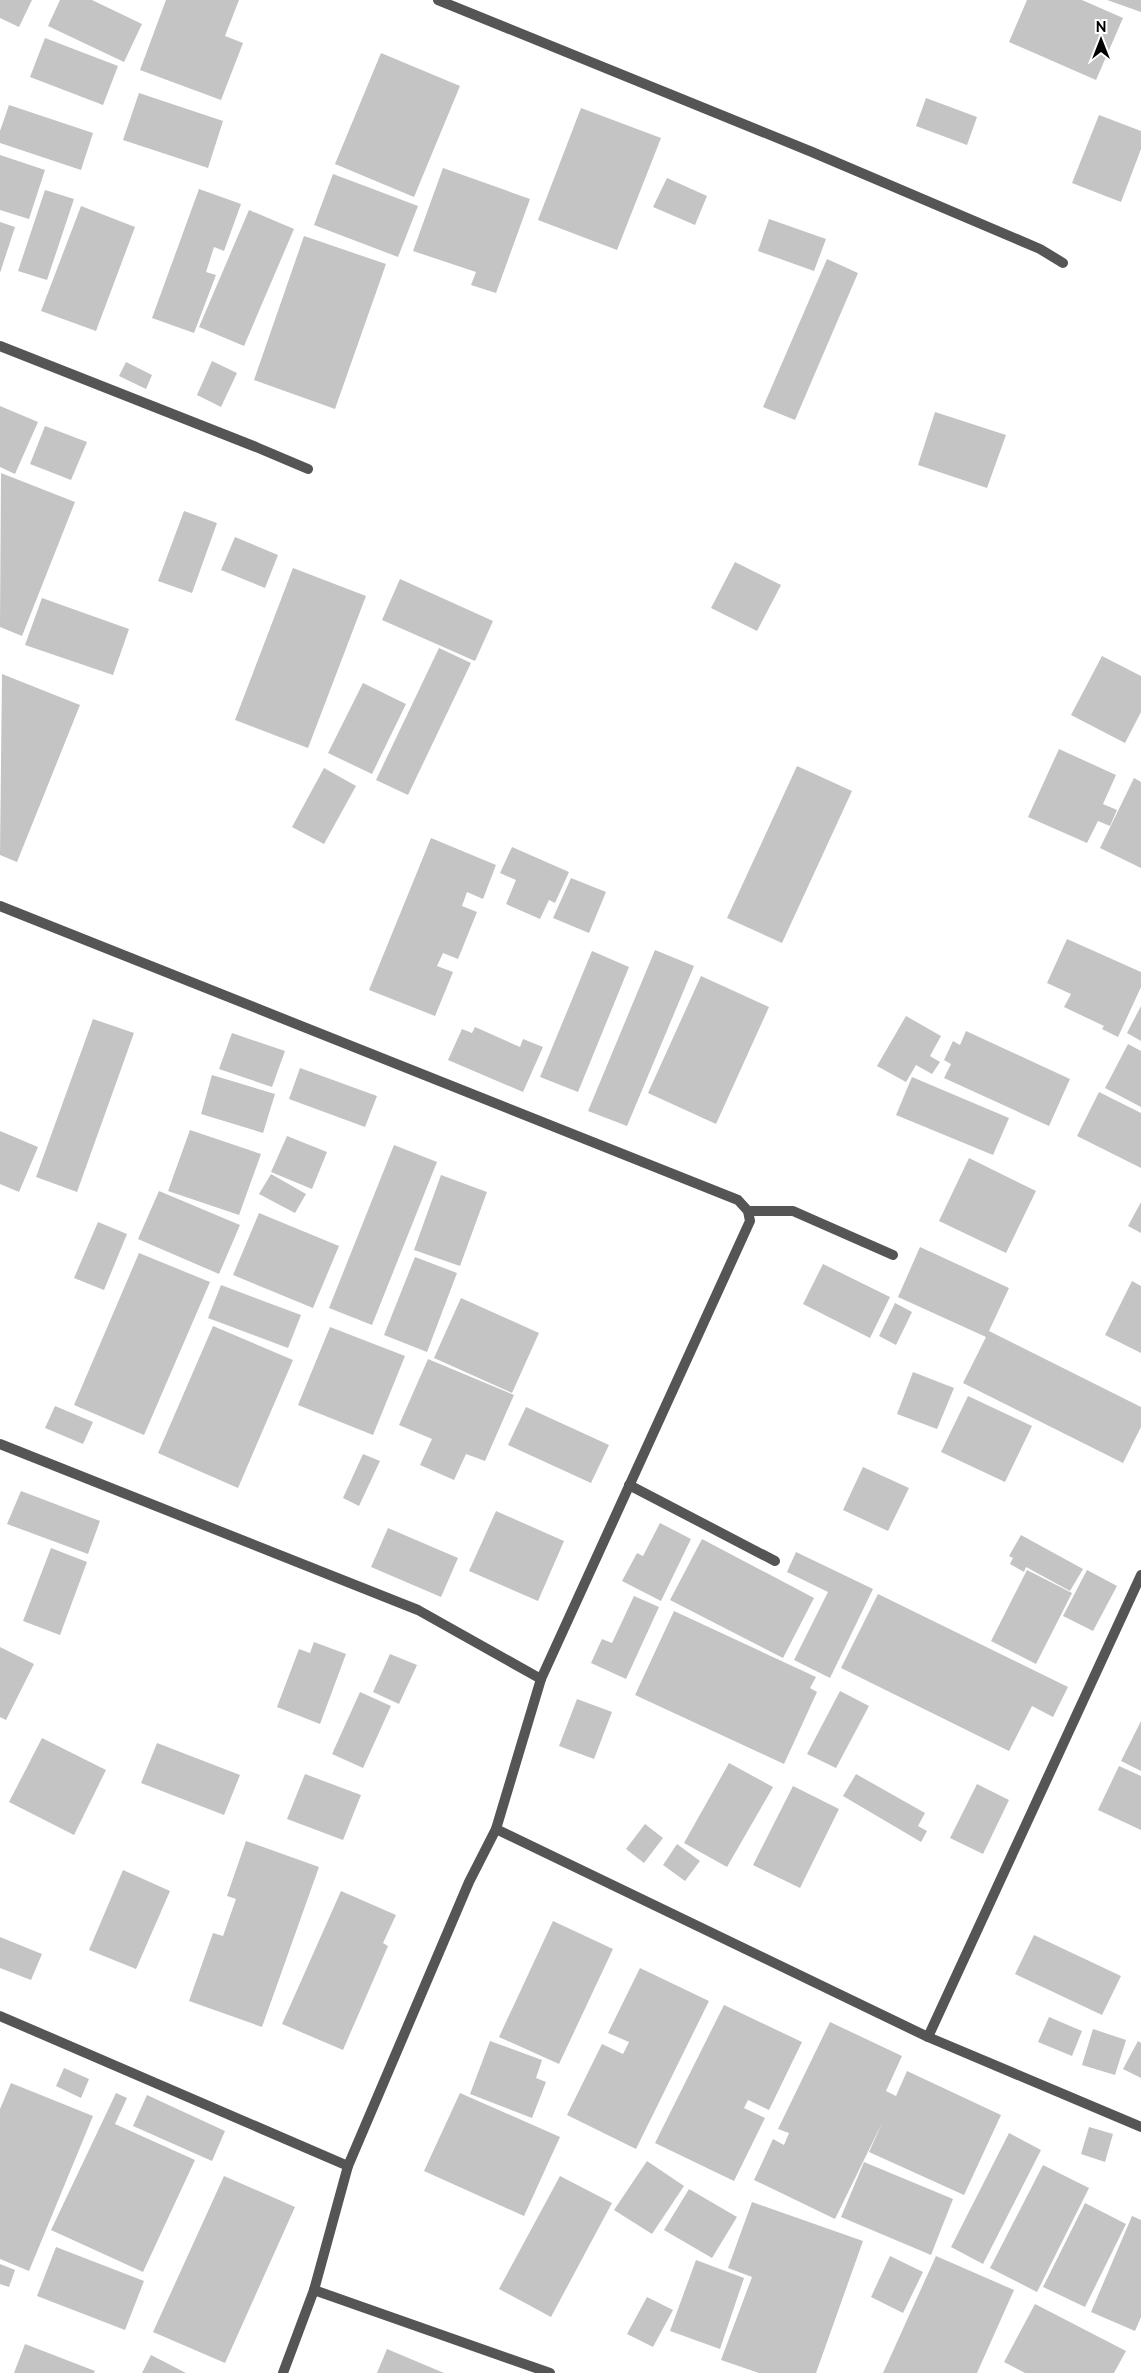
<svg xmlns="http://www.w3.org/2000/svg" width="1141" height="2373" font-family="Raleway,sans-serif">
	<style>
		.building { fill: #c4c4c4 }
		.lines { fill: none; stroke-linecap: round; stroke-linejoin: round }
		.lane { stroke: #555; stroke-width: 10 }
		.street { stroke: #555; stroke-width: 10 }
	</style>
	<rect width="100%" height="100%" fill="#fff"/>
	<g class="building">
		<path d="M0,0H32L19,27L0,18Z"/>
		<path d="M60,0H92L142,24L124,62L48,26Z"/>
		<path d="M166,0H239L225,36L243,43L221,100L140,70Z"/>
		<path d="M1027,0H1082L1123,18L1096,80L1009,42Z"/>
		<path d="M1107,0H1141V12Z"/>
		<path d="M45,38L118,66L103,105L30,77Z"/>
		<path d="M381,53L460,86L414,197L335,164Z"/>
		<path d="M139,93L223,121L208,168L123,140Z"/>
		<path d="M926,98L977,117L967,145L916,126Z"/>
		<path d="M9,105L93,133L81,170L0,143V131Z"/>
		<path d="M581,108L661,138L617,250L538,220Z"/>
		<path d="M1099,115L1141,131V149L1121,202L1072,183Z"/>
		<path d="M0,155L45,170L29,219L0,210Z"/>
		<path d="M443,168L530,199L496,293L471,285L476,272L413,251Z"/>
		<path d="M333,174L418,206L398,257L314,225Z"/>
		<path d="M667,178L707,196L695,225L653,207Z"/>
		<path d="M199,189L241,204L224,251L214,247L206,272L216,275L194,333L152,318Z"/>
		<path d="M45,190L74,199L47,280L18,271Z"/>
		<path d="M81,206L135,227L96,331L41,311Z"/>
		<path d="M249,210L294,229L244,346L199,327Z"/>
		<path d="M769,219L826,239L814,271L758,251Z"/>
		<path d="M0,222L15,227L0,273Z"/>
		<path d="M304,236L386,264L335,409L254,380Z"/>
		<path d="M827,259L858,273L795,420L763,407Z"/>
		<path d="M212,361L237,373L221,407L197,395Z"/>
		<path d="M126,362L152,375L146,389L119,376Z"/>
		<path d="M0,406L38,422L15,474L0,467Z"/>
		<path d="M935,412L1006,435L987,488L918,465Z"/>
		<path d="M45,426L87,442L71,480L30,464Z"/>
		<path d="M1,473L75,502L22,636L0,627Z"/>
		<path d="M184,511L217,523L192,593L158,581Z"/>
		<path d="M235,537L278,555L265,588L221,570Z"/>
		<path d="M735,562L781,585L757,631L711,608Z"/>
		<path d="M293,568L366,596L308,748L235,720Z"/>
		<path d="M400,579L493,621L475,661L382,620Z"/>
		<path d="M42,598L129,629L113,675L25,645Z"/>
		<path d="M439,648L471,663L408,795L376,780Z"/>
		<path d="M1102,656L1141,676V712L1125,743L1071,715Z"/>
		<path d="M2,674L80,705L17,862L0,855Z"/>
		<path d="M363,683L406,704L372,774L328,753Z"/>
		<path d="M1059,749L1116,775L1103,804L1117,810L1110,826L1098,821L1087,843L1028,817Z"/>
		<path d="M797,766L852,791L782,943L727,918Z"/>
		<path d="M324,768L356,786L324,844L292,827Z"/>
		<path d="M1134,778L1141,782V868L1100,848Z"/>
		<path d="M431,838L496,865L483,899L467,892L462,906L477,912L458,959L443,953L437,966L453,972L435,1016L369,990Z"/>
		<path d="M512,847L569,872L555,903L549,900L540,919L506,904L516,880L500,873Z"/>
		<path d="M571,878L606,892L589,933L553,918Z"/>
		<path d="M1067,939L1141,972V987L1118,1037L1102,1029L1104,1026L1064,1007L1071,994L1047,983Z"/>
		<path d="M655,950L694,966L627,1126L588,1111Z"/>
		<path d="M592,951L629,967L578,1092L540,1077Z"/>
		<path d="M701,976L769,1007L716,1124L648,1093Z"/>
		<path d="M1141,1006V1041L1127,1033Z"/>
		<path d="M906,1016L941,1036L930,1056L940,1062L932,1074L916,1065L906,1082L877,1066Z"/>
		<path d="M93,1019L134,1033L77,1192L36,1177Z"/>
		<path d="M475,1027L520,1047L523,1039L543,1047L523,1092L448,1060L462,1029L472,1033Z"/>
		<path d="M966,1031L1070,1079L1049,1126L944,1078L951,1064L944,1060L953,1041L960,1045Z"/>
		<path d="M232,1033L285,1051L272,1087L219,1069Z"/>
		<path d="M1128,1044L1141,1051V1107L1105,1088Z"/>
		<path d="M300,1068L377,1096L365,1127L289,1099Z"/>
		<path d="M212,1075L275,1094L263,1133L201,1114Z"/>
		<path d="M912,1077L1009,1118L993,1155L896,1115Z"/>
		<path d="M1099,1092L1141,1113V1168L1077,1136Z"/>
		<path d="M190,1130L261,1154L239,1215L168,1191Z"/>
		<path d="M0,1131L38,1147L19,1192L0,1184Z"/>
		<path d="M287,1136L327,1152L312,1189L271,1172Z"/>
		<path d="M394,1145L437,1162L372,1325L329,1308Z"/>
		<path d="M969,1158L1036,1191L1006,1253L939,1221Z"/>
		<path d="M271,1174L306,1194L295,1213L259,1194Z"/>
		<path d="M441,1175L487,1192L460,1266L414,1250Z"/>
		<path d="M159,1191L240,1225L219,1274L138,1239Z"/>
		<path d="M1141,1202V1233L1128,1226Z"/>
		<path d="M259,1213L339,1246L313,1308L233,1275Z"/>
		<path d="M98,1222L127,1234L104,1290L74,1278Z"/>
		<path d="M920,1247L1009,1288L989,1331L1141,1407V1427L1123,1463L963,1383L986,1337L898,1297Z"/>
		<path d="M139,1253L210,1282L144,1435L74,1405Z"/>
		<path d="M415,1257L457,1273L427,1352L384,1335Z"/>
		<path d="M823,1264L890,1297L870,1338L803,1304Z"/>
		<path d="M1132,1281L1141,1286V1353L1105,1335Z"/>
		<path d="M221,1285L301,1315L288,1348L208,1318Z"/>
		<path d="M461,1298L539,1333L512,1393L434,1358Z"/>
		<path d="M895,1303L912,1312L896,1345L879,1336Z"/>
		<path d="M213,1326L293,1360L238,1488L158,1453Z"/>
		<path d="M330,1327L405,1356L373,1435L298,1405Z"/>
		<path d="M428,1359L514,1395L485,1461L466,1454L454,1480L420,1465L432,1439L399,1425Z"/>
		<path d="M913,1372L954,1388L937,1429L897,1414Z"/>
		<path d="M968,1396L1032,1426L1005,1482L941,1452Z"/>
		<path d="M55,1406L93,1422L83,1444L45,1428Z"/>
		<path d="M526,1407L609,1445L591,1483L508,1445Z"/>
		<path d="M363,1454L380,1461L359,1506L343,1498Z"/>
		<path d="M863,1467L909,1488L888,1531L843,1510Z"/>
		<path d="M21,1491L100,1521L88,1554L7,1524Z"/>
		<path d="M496,1511L564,1541L538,1601L469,1571Z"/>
		<path d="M660,1523L691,1539L661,1601L622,1581L637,1553L643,1556Z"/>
		<path d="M388,1528L458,1558L441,1597L371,1567Z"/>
		<path d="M1021,1535L1083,1569L1070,1591L1026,1567L1024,1572L1010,1564L1013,1558L1009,1556Z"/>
		<path d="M702,1539L814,1598L783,1658L670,1600Z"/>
		<path d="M51,1548L87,1562L60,1635L23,1621Z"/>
		<path d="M796,1552L873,1589L830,1678L794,1660L828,1592L787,1572Z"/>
		<path d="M1027,1570L1072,1593L1036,1664L991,1641Z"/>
		<path d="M1087,1570L1117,1586L1093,1631L1063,1616Z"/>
		<path d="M878,1594L1068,1687L1053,1717L1032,1706L1009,1751L841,1668Z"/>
		<path d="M634,1596L659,1607L626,1679L591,1663L602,1639L612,1643Z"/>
		<path d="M674,1611L816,1677L810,1688L817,1692L784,1764L635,1695Z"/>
		<path d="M314,1642L346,1654L320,1724L277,1707L299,1649L310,1653Z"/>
		<path d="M0,1647L34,1664L6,1720L0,1717Z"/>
		<path d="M390,1654L417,1665L399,1704L373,1692Z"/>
		<path d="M840,1691L869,1706L836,1768L807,1754Z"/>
		<path d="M360,1692L391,1706L363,1768L332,1754Z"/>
		<path d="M577,1699L612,1712L594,1759L559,1746Z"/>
		<path d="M1141,1721V1771L1121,1761Z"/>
		<path d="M42,1738L106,1770L74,1835L9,1802Z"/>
		<path d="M157,1743L240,1775L224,1815L141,1783Z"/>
		<path d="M729,1763L773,1787L727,1867L684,1843Z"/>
		<path d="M1119,1766L1141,1776V1830L1098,1810Z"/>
		<path d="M305,1774L361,1795L343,1840L287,1819Z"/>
		<path d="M856,1774L925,1813L918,1826L927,1831L921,1842L843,1796Z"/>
		<path d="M977,1784L1009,1800L983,1854L950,1838Z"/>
		<path d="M793,1786L839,1809L800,1888L753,1865Z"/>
		<path d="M645,1824L663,1838L644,1863L626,1849Z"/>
		<path d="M246,1841L319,1867L262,2027L189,2001L213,1933L223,1936L236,1899L227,1896Z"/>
		<path d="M677,1844L700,1861L685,1881L663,1865Z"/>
		<path d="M123,1870L170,1891L136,1969L89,1950Z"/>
		<path d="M341,1891L396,1915L383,1943L388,1946L343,2050L282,2024Z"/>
		<path d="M553,1921L613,1949L559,2064L499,2037Z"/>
		<path d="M1034,1935L1121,1976L1102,2015L1015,1974Z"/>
		<path d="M0,1937L42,1954L31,1980L0,1968Z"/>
		<path d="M640,1968L709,2001L636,2149L567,2115L602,2044L623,2054L629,2042L608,2033Z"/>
		<path d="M724,2005L802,2042L769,2110L748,2100L744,2108L765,2118L734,2181L655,2143Z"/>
		<path d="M1049,2017L1082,2031L1072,2056L1038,2042Z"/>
		<path d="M830,2022L902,2056L886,2091L896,2096L907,2071L1001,2115L964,2195L869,2152L883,2121L835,2219L754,2180L773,2139L784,2145L789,2133L778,2129Z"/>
		<path d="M1093,2029L1126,2040L1115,2075L1082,2065Z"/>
		<path d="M490,2041L542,2060L536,2078L546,2082L532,2118L470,2094Z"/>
		<path d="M1138,2041L1141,2043V2078L1123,2069Z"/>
		<path d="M64,2068L89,2079L81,2098L56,2086Z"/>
		<path d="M11,2083L93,2116L29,2271L0,2259V2109Z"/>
		<path d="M116,2093L127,2098L115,2124L195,2160L143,2272L51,2230Z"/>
		<path d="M460,2093L560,2137L524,2216L424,2171Z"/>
		<path d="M147,2095L225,2131L212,2161L133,2126Z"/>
		<path d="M1089,2127L1113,2134L1105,2162L1081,2154Z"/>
		<path d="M1009,2133L1041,2150L983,2264L951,2247Z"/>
		<path d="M647,2161L684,2186L652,2234L614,2210Z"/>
		<path d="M864,2162L953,2199L931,2255L841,2217Z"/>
		<path d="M1043,2165L1089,2188L1037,2292L990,2268Z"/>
		<path d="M224,2176L295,2207L225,2363L153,2332Z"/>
		<path d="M560,2176L612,2203L551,2317L499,2289Z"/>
		<path d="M689,2189L737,2217L712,2258L664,2230Z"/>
		<path d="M752,2202L863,2241L816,2373H759L721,2360L752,2277L728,2268Z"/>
		<path d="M1085,2203L1126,2224L1085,2307L1043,2287Z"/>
		<path d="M1132,2216L1141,2220V2317L1135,2331L1091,2312Z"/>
		<path d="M56,2247L144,2281L125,2330L37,2296Z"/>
		<path d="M890,2256L923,2272L903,2313L871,2297Z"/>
		<path d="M936,2256L1014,2290L977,2373H883Z"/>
		<path d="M696,2260L744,2278L720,2349L670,2331Z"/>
		<path d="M0,2264L15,2270L9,2287L0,2284Z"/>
		<path d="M647,2297L673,2310L653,2347L627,2334Z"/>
		<path d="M1035,2304L1126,2351L1114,2373H1025L1004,2362Z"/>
		<path d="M25,2344L95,2371L94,2373H14Z"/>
		<path d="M387,2349L444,2373H377Z"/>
		<path d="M151,2355L186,2373H142Z"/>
	</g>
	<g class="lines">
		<g class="lane">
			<path d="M748,1211H793L893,1255"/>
			<path d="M629,1485L775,1561"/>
		</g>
		<g class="street">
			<path d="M438,0L812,152L1040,249L1063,263"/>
			<path d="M0,346L256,447L308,469"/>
			<path d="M0,906L738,1200L748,1211L750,1221L541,1679L496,1829L928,2037L1141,2127"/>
			<path d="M0,1444L418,1610L541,1679"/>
			<path d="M0,2016L348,2166"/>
			<path d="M928,2037L1141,1575"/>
			<path d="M314,2290L550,2373"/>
			<path d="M283,2373L314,2290L348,2166L469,1882L496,1829"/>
		</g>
	</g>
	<g transform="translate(1101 40)" stroke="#ffffff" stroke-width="4" paint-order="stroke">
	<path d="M0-4L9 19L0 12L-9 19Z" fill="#000000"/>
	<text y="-8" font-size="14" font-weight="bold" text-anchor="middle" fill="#000000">N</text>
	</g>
</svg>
